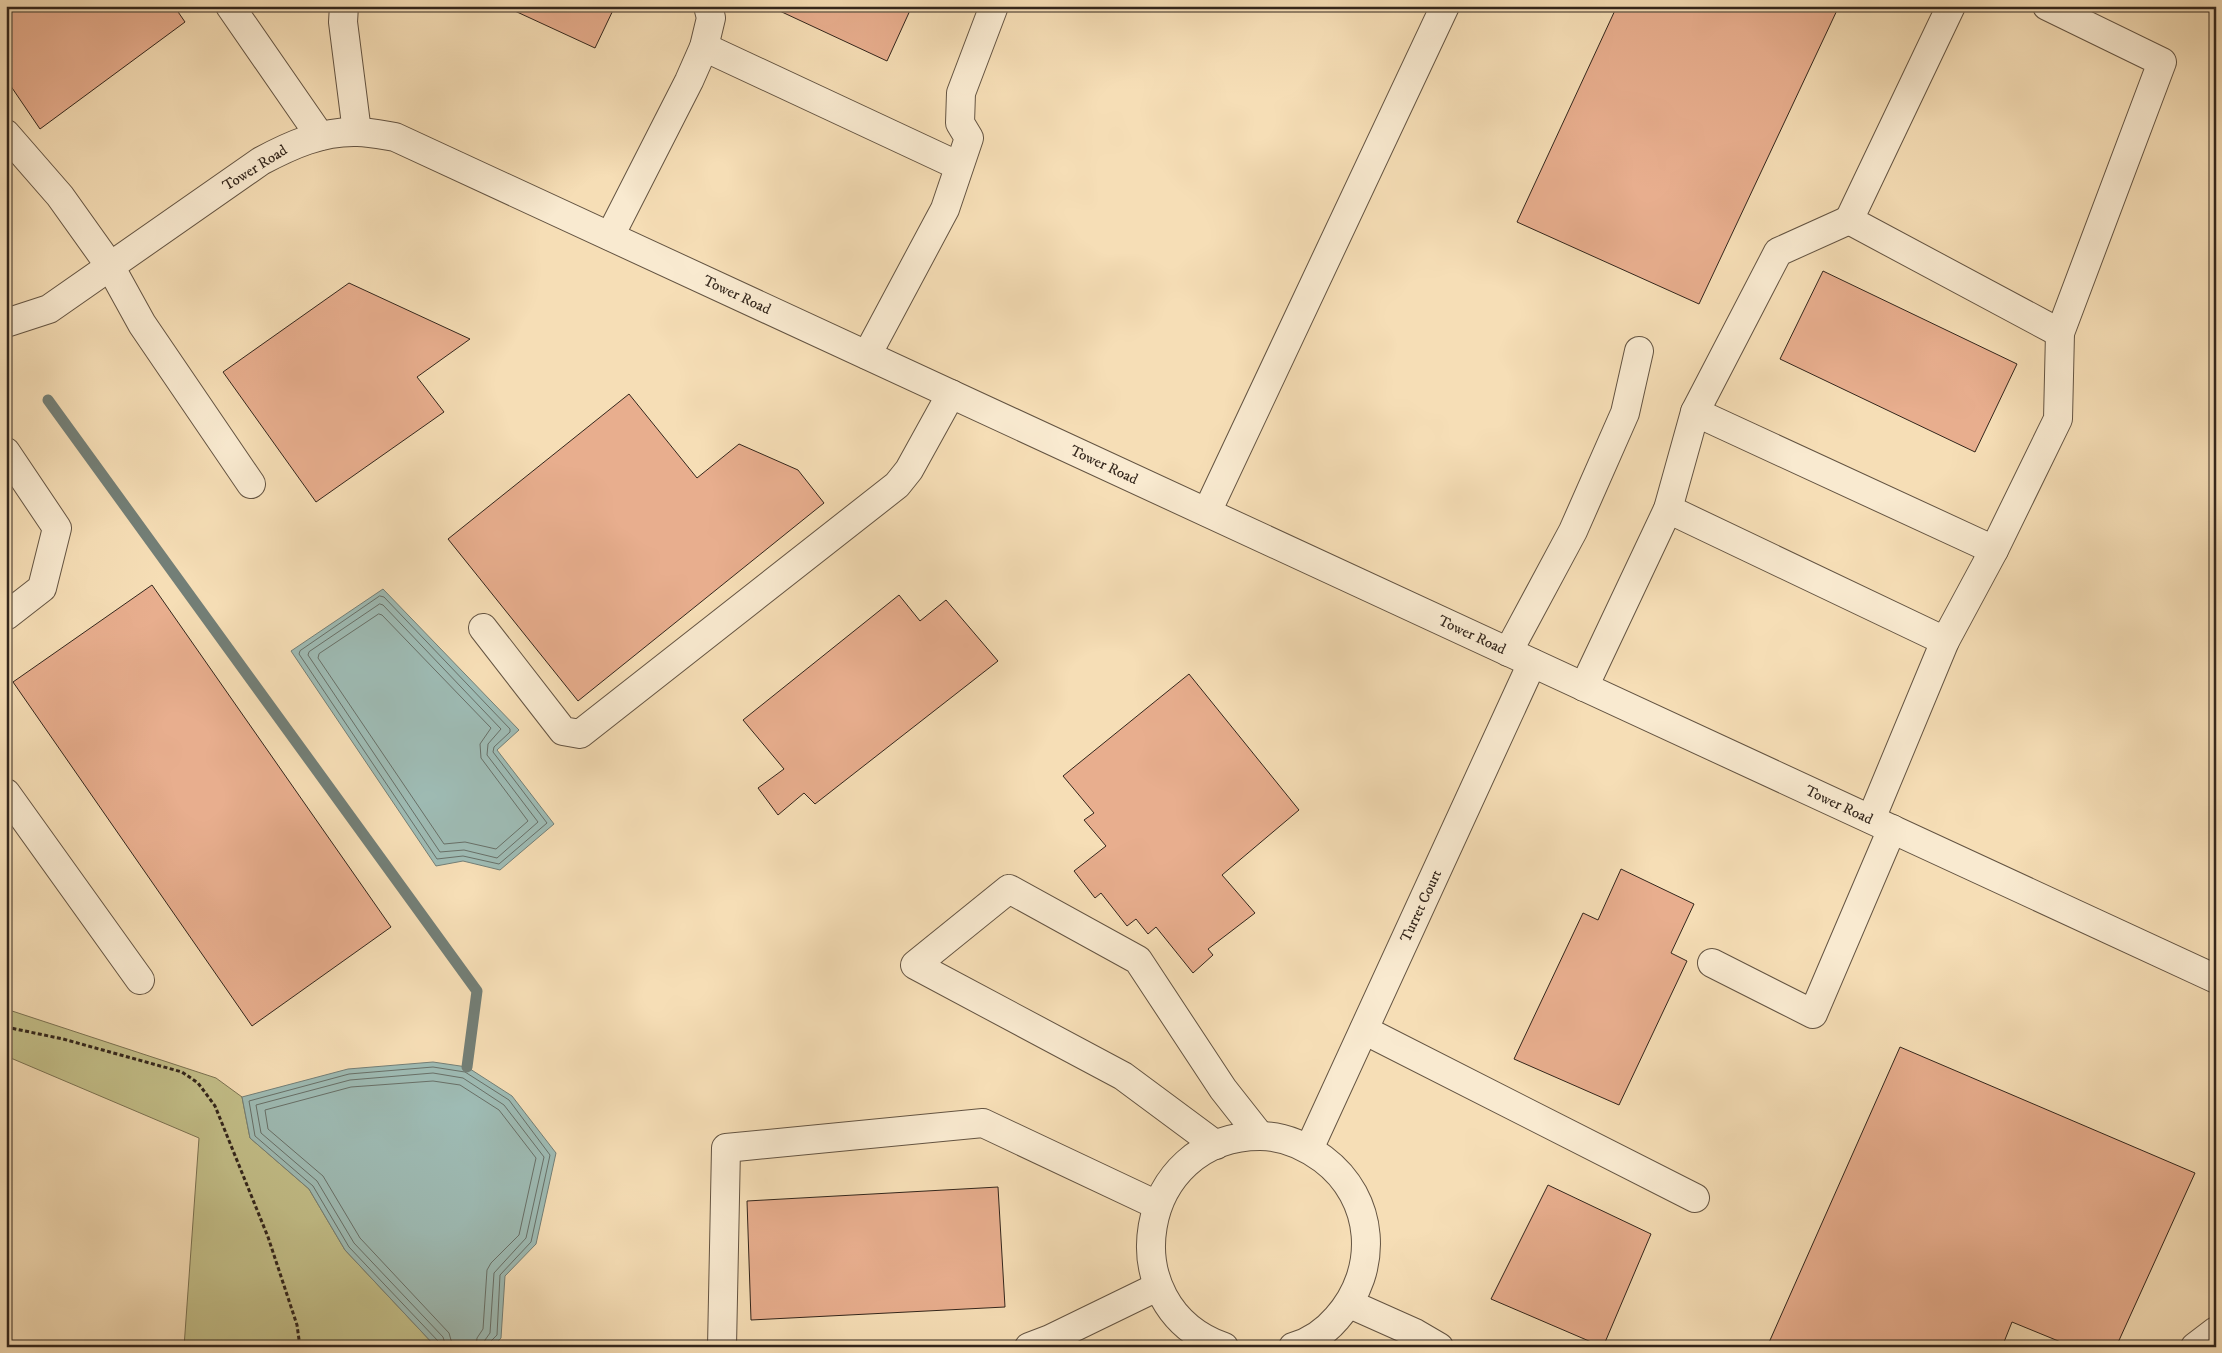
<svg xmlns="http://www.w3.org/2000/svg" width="2222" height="1353" font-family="'IM FELL DW Pica',serif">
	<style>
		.green { fill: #c3bf89; stroke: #7b7252 }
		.water { fill: #9ebbb4; stroke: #737f77 }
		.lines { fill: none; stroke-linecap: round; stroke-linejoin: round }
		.shore { stroke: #687068; stroke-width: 1 }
		.stream { stroke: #737f77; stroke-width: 11 }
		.building { fill: #e8ae8e; stroke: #33261c }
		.minor-casing { stroke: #645442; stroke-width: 30 }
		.path { stroke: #33261c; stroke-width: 3; stroke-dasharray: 4 2.5; stroke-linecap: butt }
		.minor { stroke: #f9ead0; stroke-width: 28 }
		.labels { text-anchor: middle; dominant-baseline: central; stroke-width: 4; stroke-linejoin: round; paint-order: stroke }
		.street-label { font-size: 15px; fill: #33261c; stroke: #f9ead0 }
	</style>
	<rect width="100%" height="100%" fill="#f6deb6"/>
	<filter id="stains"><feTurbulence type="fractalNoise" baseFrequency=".004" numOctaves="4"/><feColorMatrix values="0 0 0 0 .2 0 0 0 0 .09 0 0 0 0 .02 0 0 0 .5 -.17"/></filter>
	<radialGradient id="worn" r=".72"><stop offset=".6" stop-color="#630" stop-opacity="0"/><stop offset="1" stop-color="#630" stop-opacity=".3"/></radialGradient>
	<path class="green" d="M6,1009L216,1078L242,1097L250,1138L309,1189L345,1250L436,1347H184L199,1138L6,1056Z"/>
	<g class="water">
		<path d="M383,589L519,730L497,750L554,824L500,870L463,861L436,866L291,651Z"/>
		<path d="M433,1062L467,1067L512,1096L556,1153L536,1244L505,1276L501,1338L493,1347H436L345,1250L309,1189L250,1138L242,1097L348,1069Z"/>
	</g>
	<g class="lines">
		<g class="shore">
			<path d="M380,596L384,597L510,729V732L494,747L493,752L547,823L499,864L463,856L437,859L299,654L300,651Z"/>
			<path d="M380,604L383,605L501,729L488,744L487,755L538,822L497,858L464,850L440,852L308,655L309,652Z"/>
			<path d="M379,614L382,615L491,728L480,744L481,758L528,821L496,849L465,842L444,844L318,658L319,654Z"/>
			<path d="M440,1347L438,1341L349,1247L313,1186L255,1136L249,1101L349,1074L433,1067L465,1072L509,1100L550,1155L531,1242L500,1275L497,1335L490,1342V1347"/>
			<path d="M446,1347L443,1337L354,1243L317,1181L261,1133L256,1105L350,1080L433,1073L463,1078L504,1105L544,1157L526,1238L494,1273L490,1333L485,1340L483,1347"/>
			<path d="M453,1347L449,1333L360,1238L323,1176L268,1129L265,1110L351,1087L433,1081L460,1085L499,1110L536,1158L519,1235L491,1263L487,1270L483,1329L477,1338L476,1347"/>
		</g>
		<path class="stream" d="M48,400L477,991L467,1067"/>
	</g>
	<g class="building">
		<path d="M6,6H174L185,22L40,129L6,79Z"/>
		<path d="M504,6H615L595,48Z"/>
		<path d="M769,6H912L887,61Z"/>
		<path d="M1617,6H1839L1699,304L1517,222Z"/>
		<path d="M1823,271L2017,364L1975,452L1780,359Z"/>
		<path d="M349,283L470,339L417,377L444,412L316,502L223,372Z"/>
		<path d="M629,394L697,478L739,444L798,470L824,503L578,701L448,539Z"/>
		<path d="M152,585L391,927L252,1026L13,682Z"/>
		<path d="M899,595L920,621L946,600L998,661L815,804L804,793L778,815L758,788L784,769L743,720Z"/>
		<path d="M1189,674L1299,810L1222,875L1255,913L1208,949L1213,955L1193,973L1156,927L1148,934L1136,919L1127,926L1101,893L1095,898L1074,871L1106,846L1084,820L1094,813L1063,776Z"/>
		<path d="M1621,869L1694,904L1671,953L1687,961L1619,1105L1514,1059L1583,913L1598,920Z"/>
		<path d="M1900,1047L2195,1173L2116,1347H2073L2012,1322L2002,1347H1767Z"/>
		<path d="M1548,1185L1651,1234L1603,1347L1491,1299Z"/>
		<path d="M998,1187L1005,1307L751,1320L747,1201Z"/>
	</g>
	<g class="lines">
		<g class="minor-casing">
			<g id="minor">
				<path d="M230,6L320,136"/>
				<path d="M344,6L343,22L357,132"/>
				<path d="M1951,6L1849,220L2060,333"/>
				<path d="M704,47L959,166"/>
				<path d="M6,134L60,196L110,266L142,324L251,484"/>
				<path d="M610,236L689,81L704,47L711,18L708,6"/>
				<path d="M6,323L49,309L261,161C291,145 322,131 357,132C369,132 383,135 395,137L2216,979"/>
				<path d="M867,355L945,209L969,138L960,123L961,93L994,6"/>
				<path d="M1695,412L1994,550"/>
				<path d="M6,452L57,528L42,588L6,616"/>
				<path d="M1668,509L1945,641"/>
				<path d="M1207,512L1445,6"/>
				<path d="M483,628L563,731L580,734L897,485L909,470L951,394"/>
				<path d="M1508,652L1573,531L1625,413L1639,351"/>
				<path d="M1584,687L1668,509L1695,412L1778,252L1849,220"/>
				<path d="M6,793L140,980"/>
				<path d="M1871,819L1945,641L1994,550L2058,419L2060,333L2162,62L2047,6"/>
				<path d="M1712,963L1813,1014L1892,829"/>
				<path d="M1364,1030L1695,1198"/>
				<path d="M1216,1145L1123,1076L915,965L1009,889L1138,960L1223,1089L1260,1136"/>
				<path d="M1309,1149L1532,663"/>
				<path d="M1350,1304L1415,1333L1439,1347"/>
				<path d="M722,1347L726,1148L983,1123L1157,1205"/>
				<path d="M1029,1347L1050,1339L1157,1287"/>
				<path d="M1224,1347C1108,1306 1138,1136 1260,1136C1283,1136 1304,1145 1323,1159C1375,1198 1380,1270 1337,1318C1326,1331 1310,1342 1293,1347"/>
				<path d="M2195,1347L2216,1331"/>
			</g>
		</g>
		<path class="path" d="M6,1027L63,1039L182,1072L198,1083L215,1106L268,1237L297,1325L300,1347"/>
		<use href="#minor" class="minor"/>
	</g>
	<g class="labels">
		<g class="street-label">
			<text transform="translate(255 168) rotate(-32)">Tower Road</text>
			<text transform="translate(737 295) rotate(25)">Tower Road</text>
			<text transform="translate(1104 465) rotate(25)">Tower Road</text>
			<text transform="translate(1472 635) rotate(25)">Tower Road</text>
			<text transform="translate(1839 805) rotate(25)">Tower Road</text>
			<text transform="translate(1421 906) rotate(-65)">Turret Court</text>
		</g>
	</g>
	<rect width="2222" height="1353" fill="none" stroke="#f6deb6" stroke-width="25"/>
	<rect x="8" y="8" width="2207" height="1338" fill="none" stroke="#33261c" stroke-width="2.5"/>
	<rect x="12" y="12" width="2197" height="1328" fill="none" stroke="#33261c"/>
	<rect width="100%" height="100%" filter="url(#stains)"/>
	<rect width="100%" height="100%" fill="url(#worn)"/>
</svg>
